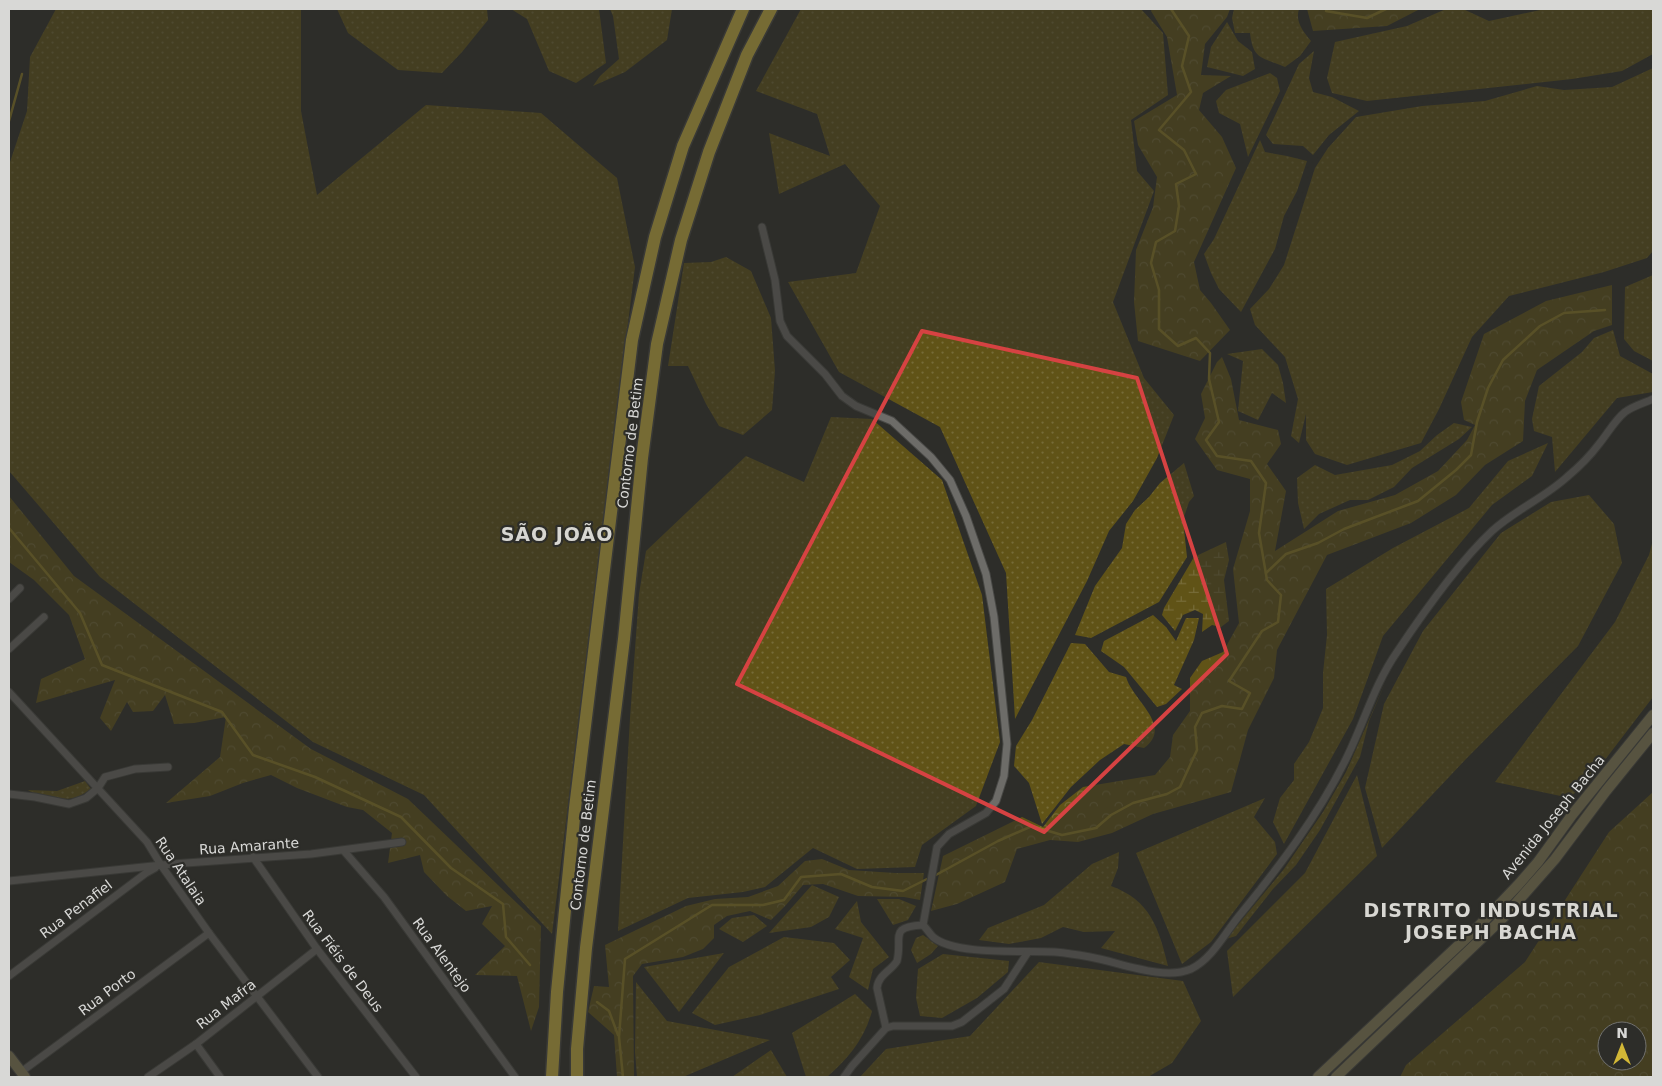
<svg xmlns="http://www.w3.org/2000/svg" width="1662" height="1086" font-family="'DejaVu Sans',sans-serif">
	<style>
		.green { fill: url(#green-dots) }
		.forest { fill: url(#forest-crowns); fill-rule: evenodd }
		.wetland { fill: url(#wetland-marsh) }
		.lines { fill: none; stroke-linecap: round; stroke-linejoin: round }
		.stream { stroke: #8d7b25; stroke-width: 2.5 }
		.street-casing { stroke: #484845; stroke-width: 9 }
		.secondary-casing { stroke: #484845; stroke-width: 12 }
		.highway-casing { stroke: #484845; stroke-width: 15 }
		.street { stroke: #6d6c68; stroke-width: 7 }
		.secondary { stroke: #8a825c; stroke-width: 10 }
		.highway { stroke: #cfb640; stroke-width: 12 }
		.marked { fill: none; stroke: #d64242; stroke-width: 4; stroke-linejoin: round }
		.labels { text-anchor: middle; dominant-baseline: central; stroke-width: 4.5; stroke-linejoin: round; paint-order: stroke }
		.street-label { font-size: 14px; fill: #d8d8d6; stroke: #2d2d29 }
		.district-label { font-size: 19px; font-weight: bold; letter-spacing: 1px; fill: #d8d7d2; stroke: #2d2d29 }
	</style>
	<defs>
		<pattern id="green-dots" width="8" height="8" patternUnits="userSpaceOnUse" patternTransform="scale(1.25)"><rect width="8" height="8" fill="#605317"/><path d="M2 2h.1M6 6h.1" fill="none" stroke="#766b38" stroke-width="1.8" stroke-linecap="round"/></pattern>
		<pattern id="forest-crowns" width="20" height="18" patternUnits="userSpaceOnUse" patternTransform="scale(1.25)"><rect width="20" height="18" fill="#605317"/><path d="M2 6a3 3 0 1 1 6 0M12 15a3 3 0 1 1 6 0" fill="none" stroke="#766b38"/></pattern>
		<pattern id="wetland-marsh" width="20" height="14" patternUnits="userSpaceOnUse" patternTransform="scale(1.25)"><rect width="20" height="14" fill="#605317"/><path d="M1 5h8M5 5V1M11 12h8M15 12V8" fill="none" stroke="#766b38"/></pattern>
	</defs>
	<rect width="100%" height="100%" fill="#2d2d29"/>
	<g class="green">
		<path d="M56,9H301V111L317,195L426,105L541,113L617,178L635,267L552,934L424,795L313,742L100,577L9,471V165L27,111L30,57Z"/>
		<path d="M337,9H487L488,20L462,52L442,73L398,70L348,33Z"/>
		<path d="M511,9H599L606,63L576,83L549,71L527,19Z"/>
		<path d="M610,9H672L667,40L625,72L593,86L600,76L619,59L613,16Z"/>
		<path d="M801,9H1141L1163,33L1168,95L1131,120L1137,171L1154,191L1113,302L1144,378L1174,415L1157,458L1133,501L1109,531L1087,581L1015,719L1006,573L940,427L839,372L788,282L856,273L880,206L845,164L779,194L769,133L830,156L817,114L756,91Z"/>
		<path d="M1234,9H1299C1295,22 1303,31 1311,41L1300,56L1285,67C1262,57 1253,60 1250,33H1235L1232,18Z"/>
		<path d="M1446,9H1463L1489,21L1545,9H1653V54L1622,71L1572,79L1367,101L1332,93L1327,78L1335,42L1407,26Z"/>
		<path d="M1227,22L1238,41L1252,52L1255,69L1243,76L1207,67L1211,47Z"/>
		<path d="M1314,51L1309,78L1313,92L1332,97L1359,111L1329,135L1313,155L1303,146L1273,144L1266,135L1299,64Z"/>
		<path d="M1653,68V251L1647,258L1604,272L1509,296L1472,337L1439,409L1421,443L1347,465L1315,454L1306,440V414L1299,443L1291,436L1298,399L1285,357L1255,325L1250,309L1269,289L1284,265L1315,168L1328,148L1356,117L1422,106L1485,101L1537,86L1564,90L1612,87Z"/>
		<path d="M1270,73L1277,78L1280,91L1248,157L1240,124L1219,113L1216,101L1226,90Z"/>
		<path d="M1260,140L1265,152L1287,156L1307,161L1297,191L1284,216L1275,249L1241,312L1219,289L1211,273L1204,254L1214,239Z"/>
		<path d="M726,257L751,271L771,318L775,371L772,410L743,435L719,426L706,404L688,366H668L684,263L711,262Z"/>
		<path d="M1653,275V300L1651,301H1653V361L1634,351L1624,339L1625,287Z"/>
		<path d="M1613,330L1620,356L1653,374V392L1617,398L1555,472L1552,437L1534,431L1532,419L1539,386L1582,352L1594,338Z"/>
		<path d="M1262,349L1278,365L1283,383L1286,403L1272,393L1258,420L1238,411L1243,361L1227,354Z"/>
		<path d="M831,417L872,419L942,480L982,595L1000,742L976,806L922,845L915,867L857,869L813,848L765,887L743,892L688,898L618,931L630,718L639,594L646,551L746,456L804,482Z"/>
		<path d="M1454,423L1472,427L1459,439L1412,468L1394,487L1368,500H1350L1319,514L1304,529L1298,503L1297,478L1315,465L1335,475L1392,465L1420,451L1437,435Z"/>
		<path d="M1548,443L1532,476L1492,505L1383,636L1353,719L1284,844L1273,822L1280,798L1294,780V764L1309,742L1323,708V673L1327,635L1326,589L1393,548L1469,508L1508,461Z"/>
		<path d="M1184,463L1194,496L1189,502L1183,520L1187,557L1159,602L1091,638L1075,635L1095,586L1122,548L1126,524L1135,510L1149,497L1160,483Z"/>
		<path d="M1589,495L1614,524L1622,563L1578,646L1466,759L1382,848L1365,788L1384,704L1423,631L1501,533L1551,502Z"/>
		<path d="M1653,540V697L1601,765L1570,798L1495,782L1615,622L1649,555Z"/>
		<path d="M1153,615L1166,627L1176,641L1186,618H1199L1194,640L1174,685L1182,689L1166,704L1157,707L1124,667L1101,651L1104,641Z"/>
		<path d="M1071,643L1085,644L1109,672L1126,677C1133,701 1174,726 1144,748L1124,744L1100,760L1071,787L1042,824L1029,783L1014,766L1016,746L1032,720Z"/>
		<path d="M1386,681L1369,721L1360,757L1320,830L1296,865L1273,889L1236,936L1226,939L1284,869L1323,812L1346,772Z"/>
		<path d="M1357,775L1377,856L1233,997L1227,951L1305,873Z"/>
		<path d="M85,781L91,789C73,802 64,800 43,795C37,793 33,794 28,790L57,791Z"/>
		<path d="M1265,798L1254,817L1275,842L1277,854L1211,942L1182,964L1136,853Z"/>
		<path d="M1119,852L1118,868L1111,886C1150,900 1159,928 1168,966L1101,948L1115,931L1084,932L1063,927L1041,938L1009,944L979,940L988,928L1044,905L1092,864Z"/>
		<path d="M812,885L839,897L829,917L811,927L769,933Z"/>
		<path d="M877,899H899L916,906L908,920L893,925Z"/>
		<path d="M857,901L861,922L889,957L873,969L868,990L849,977L863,938L835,929Z"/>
		<path d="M754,915L767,926L743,942L719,929L732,918Z"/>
		<path d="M923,935L938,946L931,954L917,963L911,950L916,938Z"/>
		<path d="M784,937L834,943L850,960L831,977L839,989L760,1015L715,1025L692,1013L729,967Z"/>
		<path d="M724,953L679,1012L644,967Z"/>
		<path d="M943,954L1009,961L1008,972L977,998L942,1018L920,1016L916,998L918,969Z"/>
		<path d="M1039,962L1183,981L1201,1021L1172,1063L1148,1077H860L886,1049L970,1036Z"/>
		<path d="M636,982L667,1021L770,1040L683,1077H637L635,1052Z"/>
		<path d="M855,994L872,1011C865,1038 848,1059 827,1077H806L792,1033Z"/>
		<path d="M771,1050L787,1077H732Z"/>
	</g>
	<g class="forest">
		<path d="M1152,9H1230L1227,17L1205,44L1201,75L1231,76L1203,93L1199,110L1222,137L1236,168L1194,262L1200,290L1211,303L1230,330L1200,361L1138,341L1134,302L1136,250L1153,207L1157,177L1138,145L1134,121L1177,95L1167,37L1151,11Z"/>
		<path d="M1307,9H1420L1387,26L1313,31Z"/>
		<path d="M1612,285V325L1594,331L1537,370L1525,401L1523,441L1485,465L1456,495L1411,523L1327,555L1277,650L1274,678L1248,730L1231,792L1153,814L1112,833L1078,842L1050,840L1017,849L1005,882L957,904L931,911L943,856L1022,817L1043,827L1060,805L1083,787L1155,775L1170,757L1173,735L1190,711V678L1202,661L1223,652L1239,623L1233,569L1250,511V479L1217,470L1195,439L1205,418L1201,394L1217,362L1222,357L1231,379L1239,420L1278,430L1281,444L1267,464L1286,491L1275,551L1338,511L1395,495L1438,471L1467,440L1475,425L1464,420L1461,402L1484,334L1546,301Z"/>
		<path d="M9,496L74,576L311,749L408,799L541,926L539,1007L531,1031L517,976L475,975L505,946L482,924L492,906L466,911L447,896L424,872L420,855L388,863L392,833L363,810L347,807L297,788L271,775L243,783L210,796L166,803L220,757L226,717L194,723L174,724L165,695L153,711L133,712L127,702L111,731L100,718L115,680L36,703L41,679L85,659L69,615L34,580L9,562Z"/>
		<path d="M1653,792V1077H1400L1406,1065L1525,962L1609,832ZM1607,1031H1637V1061H1607Z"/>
		<path d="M822,859L849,870L895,873H924L920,900L904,897L858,896L823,884L803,885L786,905L771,920L750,911L727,916L714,925V938L703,949L683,957L642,964L633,976L634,1077H617L614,1035L588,1012L594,986L609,987L605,945L686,906L715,899L748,897L778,886L805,861Z"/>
	</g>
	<path class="wetland" d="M1226,542L1229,560L1224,580L1229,621L1221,627L1212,625L1202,632L1203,614L1195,610L1183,615L1175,631L1162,615L1164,608L1194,557Z"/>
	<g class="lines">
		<g class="stream">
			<path d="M1327,9L1326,11L1367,18L1386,9"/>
			<path d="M9,121L22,74"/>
			<path d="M9,528L80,613L102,665L222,712L253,755L315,777L401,817L451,868L503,904L506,937L530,965"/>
			<path d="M1266,573L1286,554L1318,543L1344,529L1418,501L1456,470L1471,455L1477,422L1488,388L1503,360L1540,326L1564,313L1605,310"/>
			<path d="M934,876L998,841L1032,826L1062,835L1096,828L1111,815L1133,803L1167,794L1180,787L1197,750L1195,727L1202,713L1222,706L1242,709L1250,693L1229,681L1262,631L1278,622L1281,595L1267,580L1259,533L1266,483L1251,461L1217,456L1206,440L1219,422L1209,379L1210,353L1196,338L1178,346L1159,329V290L1151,263L1156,242L1175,231L1179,206L1176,184L1196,174L1184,150L1159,130L1191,92L1182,66L1189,36L1171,9"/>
			<path d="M597,1002L609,1011L618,1035"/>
			<path d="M623,1077L619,1037L625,959L712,905H763L784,900L801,877L841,874L872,887L903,891L929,878"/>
		</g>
		<g class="street-casing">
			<g id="street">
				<path d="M762,227L775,280L780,321L787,336L825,374L842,396L856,406L892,421L931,457L950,480L966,516L986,574L994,617L1007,744L1004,776L996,801L986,813L949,834L937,847L923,925C927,929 930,934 933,937C955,956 1026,950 1055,952C1066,953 1079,955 1090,957C1119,962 1163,981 1191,969C1212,959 1225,933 1239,916C1279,867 1318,816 1346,759C1364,723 1374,685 1397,652C1423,613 1458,563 1492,531C1515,510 1544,498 1567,477C1579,467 1590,456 1599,444C1608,433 1615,420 1625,412C1633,406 1644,403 1653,399"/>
				<path d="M9,599L20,588"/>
				<path d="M9,649L44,617"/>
				<path d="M9,692L147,842L161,865L209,933L318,1077"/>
				<path d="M9,794L35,797L69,804L86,798L98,788L105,777L135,769L168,767"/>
				<path d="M344,851L384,897L515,1077"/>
				<path d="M253,857L317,949L416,1077"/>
				<path d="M9,881L172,864L311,854L402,842"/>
				<path d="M9,976L146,873L155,868"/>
				<path d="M886,1028L877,988C878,975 891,971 897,961C903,937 888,927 923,925"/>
				<path d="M196,1044L220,1077"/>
				<path d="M21,1072L209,933"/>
				<path d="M148,1077L196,1044L317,949"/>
				<path d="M844,1077L852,1066L886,1028L893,1026H952L962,1022L1004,989L1028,952"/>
			</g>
		</g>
		<g class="secondary-casing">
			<g id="secondary">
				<path d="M9,1056L25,1077"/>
				<path d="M1318,1077L1477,928L1518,885L1538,862L1572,815L1653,715"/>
				<path d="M1336,1077L1502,919L1555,859L1606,791L1653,733"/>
			</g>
		</g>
		<g class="highway-casing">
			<g id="highway">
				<path d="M552,1077L557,992L575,808L632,340L655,237L683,146L743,9"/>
				<path d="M577,1077V1049L586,948L624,639L642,458L657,344L681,240L709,152L747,55L771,9"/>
			</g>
		</g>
		<use href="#street" class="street"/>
		<use href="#secondary" class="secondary"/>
		<use href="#highway" class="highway"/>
	</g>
	<path d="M0 0H1662V1086H0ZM922,331L1137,378L1227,654L1044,832L737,684Z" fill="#2d2d29" fill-opacity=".55" fill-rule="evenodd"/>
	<path class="marked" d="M922,331L1137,378L1227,654L1044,832L737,684Z"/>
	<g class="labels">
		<g class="street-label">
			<text transform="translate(630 443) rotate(-83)">Contorno de Betim</text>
			<text transform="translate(1553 817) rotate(-51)">Avenida Joseph Bacha</text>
			<text transform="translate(583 845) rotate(-83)">Contorno de Betim</text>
			<text transform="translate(249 846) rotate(-4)">Rua Amarante</text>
			<text transform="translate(181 871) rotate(56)">Rua Atalaia</text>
			<text transform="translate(76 909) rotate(-37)">Rua Penafiel</text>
			<text transform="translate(442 955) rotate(54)">Rua Alentejo</text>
			<text transform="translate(343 961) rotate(53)">Rua Fiéis de Deus</text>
			<text transform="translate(107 992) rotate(-37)">Rua Porto</text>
			<text transform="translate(226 1004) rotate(-38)">Rua Mafra</text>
		</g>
		<g class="district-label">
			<text x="557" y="534">SÃO JOÃO</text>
			<text x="1491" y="910">DISTRITO INDUSTRIAL<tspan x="1491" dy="22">JOSEPH BACHA</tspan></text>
		</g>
	</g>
	<rect width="1662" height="1086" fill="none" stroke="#d8d8d6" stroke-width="20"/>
	<g transform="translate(1622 1046)"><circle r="24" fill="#2d2d29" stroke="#71716e"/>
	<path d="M0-4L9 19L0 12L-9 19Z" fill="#d2b736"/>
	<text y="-8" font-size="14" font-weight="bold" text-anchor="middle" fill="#d8d8d6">N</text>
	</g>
</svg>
